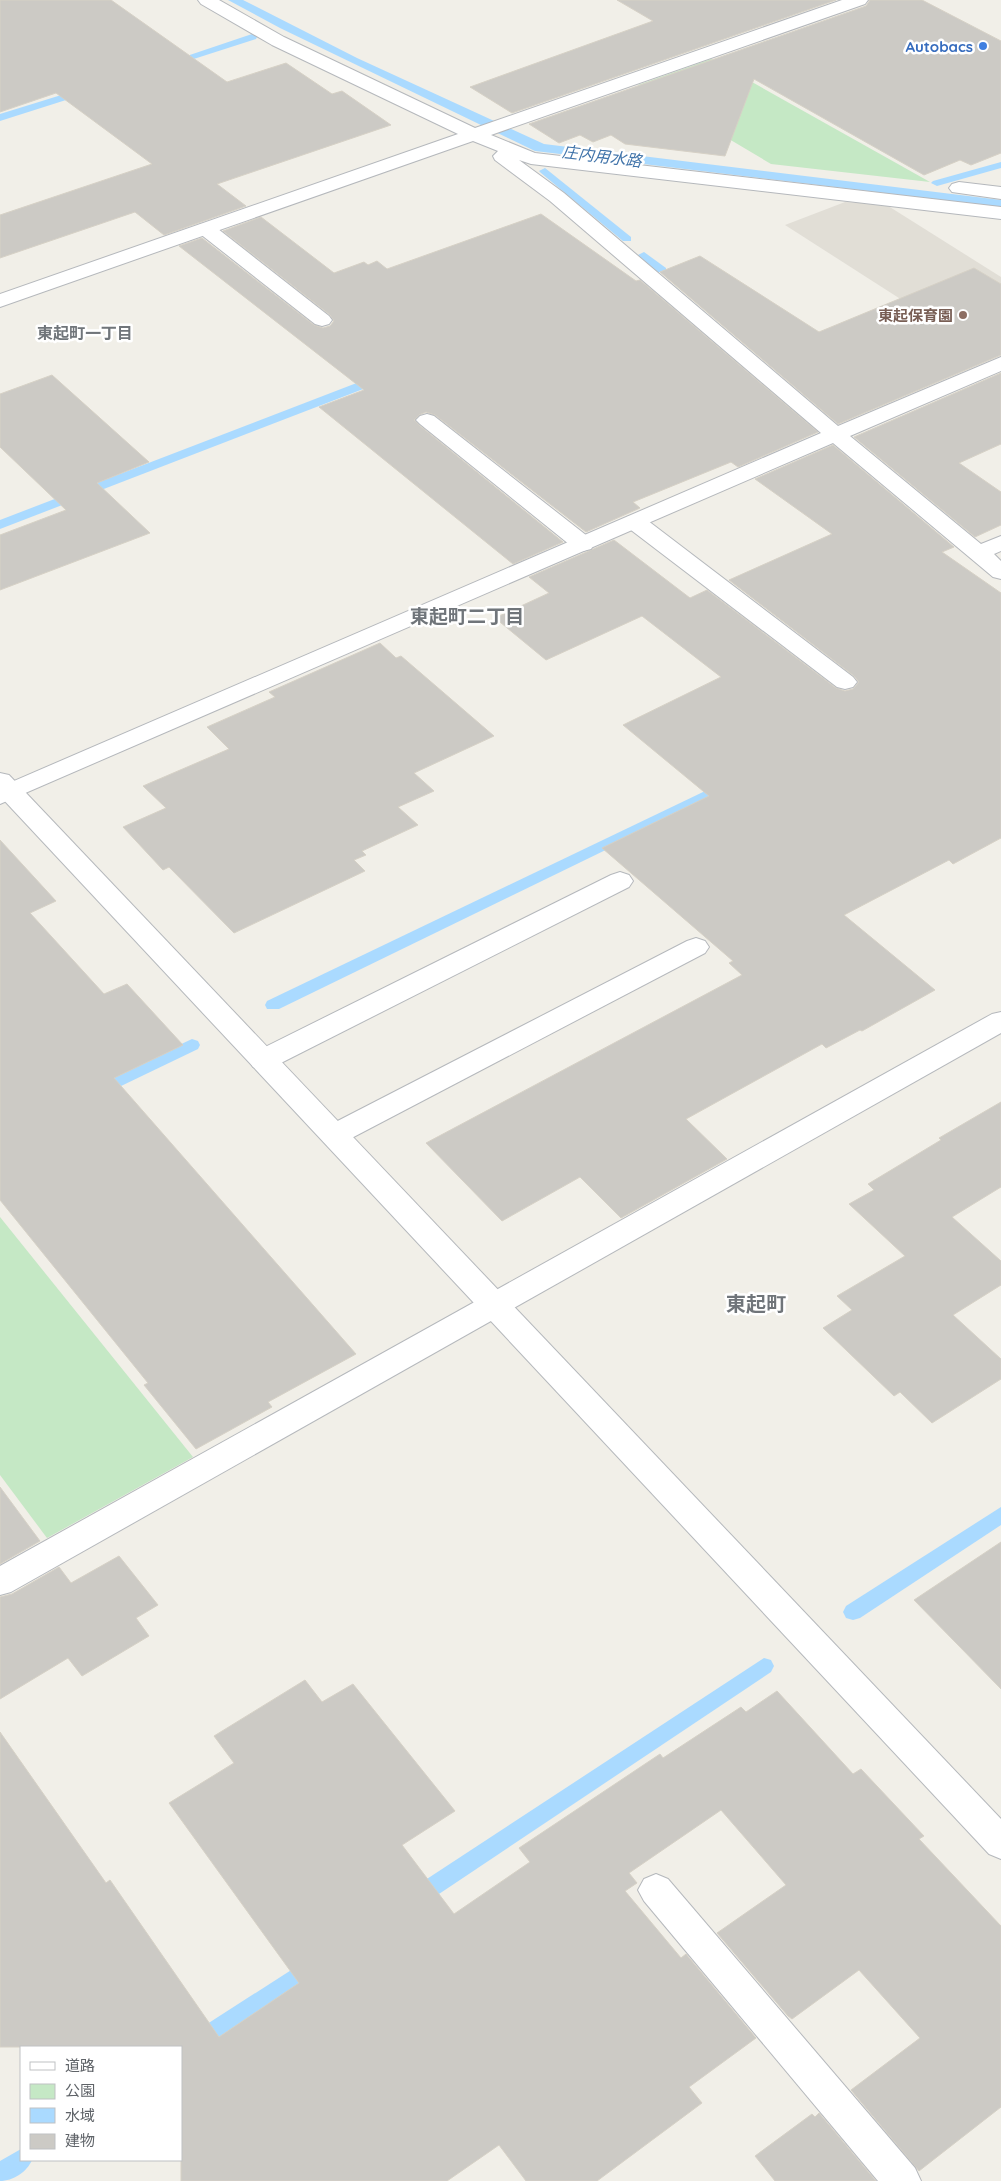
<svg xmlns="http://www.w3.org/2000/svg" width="1001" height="2181" font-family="Quicksand,'Noto Sans JP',sans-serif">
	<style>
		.education { fill: #e1ded6 }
		.green { fill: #c5e8c5 }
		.water { fill: #aadaff }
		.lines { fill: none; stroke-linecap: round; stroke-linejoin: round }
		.stream { fill: #aadaff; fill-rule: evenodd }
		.building { fill: #cccac5; stroke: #d6d1c6 }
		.service-casing { stroke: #b5b8bc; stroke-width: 2 }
		.minor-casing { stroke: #b5b8bc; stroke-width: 2 }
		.tertiary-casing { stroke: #b5b8bc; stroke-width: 2 }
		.service { fill: #fff; fill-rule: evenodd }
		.minor { fill: #fff; fill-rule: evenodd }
		.tertiary { fill: #fff; fill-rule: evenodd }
		.shop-dot { fill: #3f7fe0; stroke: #fff; stroke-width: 2 }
		.education-dot { fill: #8d6e63; stroke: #fff; stroke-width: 2 }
		.labels { text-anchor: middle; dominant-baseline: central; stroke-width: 5; stroke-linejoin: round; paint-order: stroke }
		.far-shop-label { font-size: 15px; font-weight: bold; fill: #366cbe; stroke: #fff; text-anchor: end }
		.far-education-label { font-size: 15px; font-weight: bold; fill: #785e54; stroke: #fff; text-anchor: end }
		.far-water-label { font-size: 16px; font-style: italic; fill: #4174aa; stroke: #fff }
		.far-neighbourhood-label { font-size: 16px; font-weight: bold; fill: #70757a; stroke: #fff }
		.neighbourhood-label { font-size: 19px; font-weight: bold; fill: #70757a; stroke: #fff }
		.quarter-label { font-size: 20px; font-weight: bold; fill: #70757a; stroke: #fff }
	</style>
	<rect width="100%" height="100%" fill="#f1efe8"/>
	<path class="education" d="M845,202L885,204L1001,277V353L991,357L785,225Z"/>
	<g class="green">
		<path d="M711,59L930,182L771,164L638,85Z"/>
		<path d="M0,1217L193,1457L47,1538L0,1475Z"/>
	</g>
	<path class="water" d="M228,0H243L357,58L544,144L1001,200V207L535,151L280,28Z"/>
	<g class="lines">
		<g class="stream">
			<path d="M252,34L257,37L256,39L175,65L171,66L166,63Z"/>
			<path d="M84,88L88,89V93L0,121V114Z"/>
			<path d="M1001,162V168L937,186L931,183L933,181Z"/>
			<path d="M545,168L631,237V241H623L541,173L539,171Z"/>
			<path d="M644,252L666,268V272H658L640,257L638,255Z"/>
			<path d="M380,374L384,375L386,378L384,381L0,529V520Z"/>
			<path d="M726,781L733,786L731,789L279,1009H267L265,1005L267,1001Z"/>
			<path d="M192,1039L198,1041L200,1045L198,1049L119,1087H107L105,1083L107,1079Z"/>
			<path d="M1001,1507V1525L860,1618L853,1620L846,1618L843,1612L846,1606Z"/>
			<path d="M764,1658L771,1660L774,1666L771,1672L421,1906L414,1909L407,1906L404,1899L407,1892Z"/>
			<path d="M313,1956L320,1959L324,1966L320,1973L206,2049L198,2052L190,2049L187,2042L190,2035Z"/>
			<path d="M21,2149V2160H32C27,2172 13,2181 0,2181V2161Z"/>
		</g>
	</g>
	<g class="building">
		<path d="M0,0H111L227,82L286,63L332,94L342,91L391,125L217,184L246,206L164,235L135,212L0,258V215L152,164L56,93L0,112Z"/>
		<path d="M617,0H836L512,113L470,87L653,21Z"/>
		<path d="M870,0H922L1001,41V153L971,165L960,160L924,175L754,79L725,156L625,144L611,135L593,142L580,135L559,143L529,124L866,6Z"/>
		<path d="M541,214L636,281L640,280L818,432L738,467L731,462L633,502L640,508L586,532L435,415L426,412L419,415L414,420L419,425L563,542L513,564L319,407L364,390L179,246L202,238L314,325L323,328L330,326L334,321L330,315L223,231L261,217L334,273L364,262L368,265L377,261L387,269Z"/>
		<path d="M700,256L819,332L974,268L1001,284V355L838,424L660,272Z"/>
		<path d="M1001,373V444L959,463L1001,492V525L975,537L854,437Z"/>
		<path d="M52,375L149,462L97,483L150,533L0,590V535L66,510L0,447V394Z"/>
		<path d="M833,445L954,547L942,552L1001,593V838L953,864L949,860L844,915L935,990L862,1031L860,1030L826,1048L822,1044L686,1119L727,1159L621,1218L580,1177L502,1221L426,1143L742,975L729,963L733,961L602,848L709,796L623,725L721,677L642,616L546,660L495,618L549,593L529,577L614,540L690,598L707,590L836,688L845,691L853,689L859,682L854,676L729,580L832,534L755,479Z"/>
		<path d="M380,643L396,658L401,656L494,736L414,773L434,791L398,807L418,825L362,851L366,855L354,860L365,871L234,933L169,867L163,870L123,827L166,808L143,786L229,749L207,727L275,697L269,692Z"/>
		<path d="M0,840L56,901L30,913L104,994L127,984L183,1045L114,1078L356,1354L268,1402L272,1407L196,1449L144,1385L148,1383L0,1200Z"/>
		<path d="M1001,1102V1187L952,1217L1001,1261V1285L953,1315L1001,1359V1379L932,1423L900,1392L894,1396L823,1328L852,1310L837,1296L905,1256L849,1204L874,1190L868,1184L941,1140L939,1138Z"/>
		<path d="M0,1487L40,1541L0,1564Z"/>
		<path d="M1001,1542V1689L914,1600Z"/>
		<path d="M119,1556L158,1605L136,1618L149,1636L82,1676L68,1658L0,1699V1597L12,1594L59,1567L71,1583Z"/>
		<path d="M305,1680L322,1702L353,1684L455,1811L402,1845L454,1914L530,1862L519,1848L660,1754L663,1758L741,1707L746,1712L777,1691L853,1774L861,1769L924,1836L919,1839L1001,1926V2107L919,2171L851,2090L920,2038L859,1970L792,2019L788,2016L717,1933L786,1885L721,1810L629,1873L637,1883L625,1891L681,1958L686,1954L756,2038L689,2087L702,2103L597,2181H526L499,2145L447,2181H181V2047H0V1732L106,1883L110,1880L219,2037L299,1983L169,1803L234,1763L214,1736Z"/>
		<path d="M819,2113L876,2181H775L755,2156L812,2114L815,2117Z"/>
	</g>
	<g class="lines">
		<g class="service-casing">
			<g id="service">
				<path d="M206,223L213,225L329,316L332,320L329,324L322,326L315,324L199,233L196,229L199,225Z"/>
				<path d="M427,414L434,416L591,539L594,544L591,549L583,551L575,549L420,424L416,420L420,416Z"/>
				<path d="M635,515L643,517L853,677L857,682L853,687L845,689L837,687L627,527L624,522L627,517Z"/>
				<path d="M620,872L629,875L633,881L629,887L273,1067L263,1070L253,1067L249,1060L253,1053L611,875Z"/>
				<path d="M696,938L705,941L709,947L705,953L344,1142L334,1145L324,1142L320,1135L324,1128L687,941Z"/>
				<path d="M656,1874L668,1879L915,2168L921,2181H878L644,1901L638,1890L644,1879Z"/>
			</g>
		</g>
		<g class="minor-casing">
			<g id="minor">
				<path d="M198,0H219L284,37L475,128L842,0H868L865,4L491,135L535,153L1001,207V219L531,164L519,160L564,193L838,426L1001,357V371L850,436L981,544L1001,536V551L994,554L1001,561V579L993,577L833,443L0,804V787L821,433L550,201L495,160L493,156L498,151L473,141L0,307V294L458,134L272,45L201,4Z"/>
				<path d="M959,182L1001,187V199L952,192L949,188L952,184Z"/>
				<path d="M1001,1012V1033L11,1592L0,1595V1566L992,1014Z"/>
			</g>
		</g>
		<g class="tertiary-casing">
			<path id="tertiary" d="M0,773L9,775L1001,1819V1859L989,1854L0,796Z"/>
		</g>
		<use href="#service" class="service"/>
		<use href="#minor" class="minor"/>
		<use href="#tertiary" class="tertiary"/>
	</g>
	<circle class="shop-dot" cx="983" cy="46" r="5"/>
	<circle class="education-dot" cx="963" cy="315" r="5"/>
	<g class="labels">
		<g class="far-shop-label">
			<text x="973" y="46">Autobacs</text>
		</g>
		<g class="far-education-label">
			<text x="953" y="315">東起保育園</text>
		</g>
		<g class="far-water-label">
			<text transform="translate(602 156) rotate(7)">庄内用水路</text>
		</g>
		<g class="far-neighbourhood-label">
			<text x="85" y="333">東起町一丁目</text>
		</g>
		<g class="neighbourhood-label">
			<text x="467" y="616">東起町二丁目</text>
		</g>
		<g class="quarter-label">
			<text x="756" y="1303">東起町</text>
		</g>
	</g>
	<rect x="20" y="2046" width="162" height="115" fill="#ffffff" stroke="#bfc1c3"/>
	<rect x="30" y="2062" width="25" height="8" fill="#ffffff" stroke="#bfc1c3"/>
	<text x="65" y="2071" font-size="15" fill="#5f6368">道路</text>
	<rect x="30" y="2084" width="25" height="15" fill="#c5e8c5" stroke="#bfc1c3"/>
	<text x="65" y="2096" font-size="15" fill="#5f6368">公園</text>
	<rect x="30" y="2108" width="25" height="15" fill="#aadaff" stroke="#bfc1c3"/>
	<text x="65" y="2121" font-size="15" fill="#5f6368">水域</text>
	<rect x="30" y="2134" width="25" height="15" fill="#cccac5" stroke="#bfc1c3"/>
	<text x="65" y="2146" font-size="15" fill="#5f6368">建物</text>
</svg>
